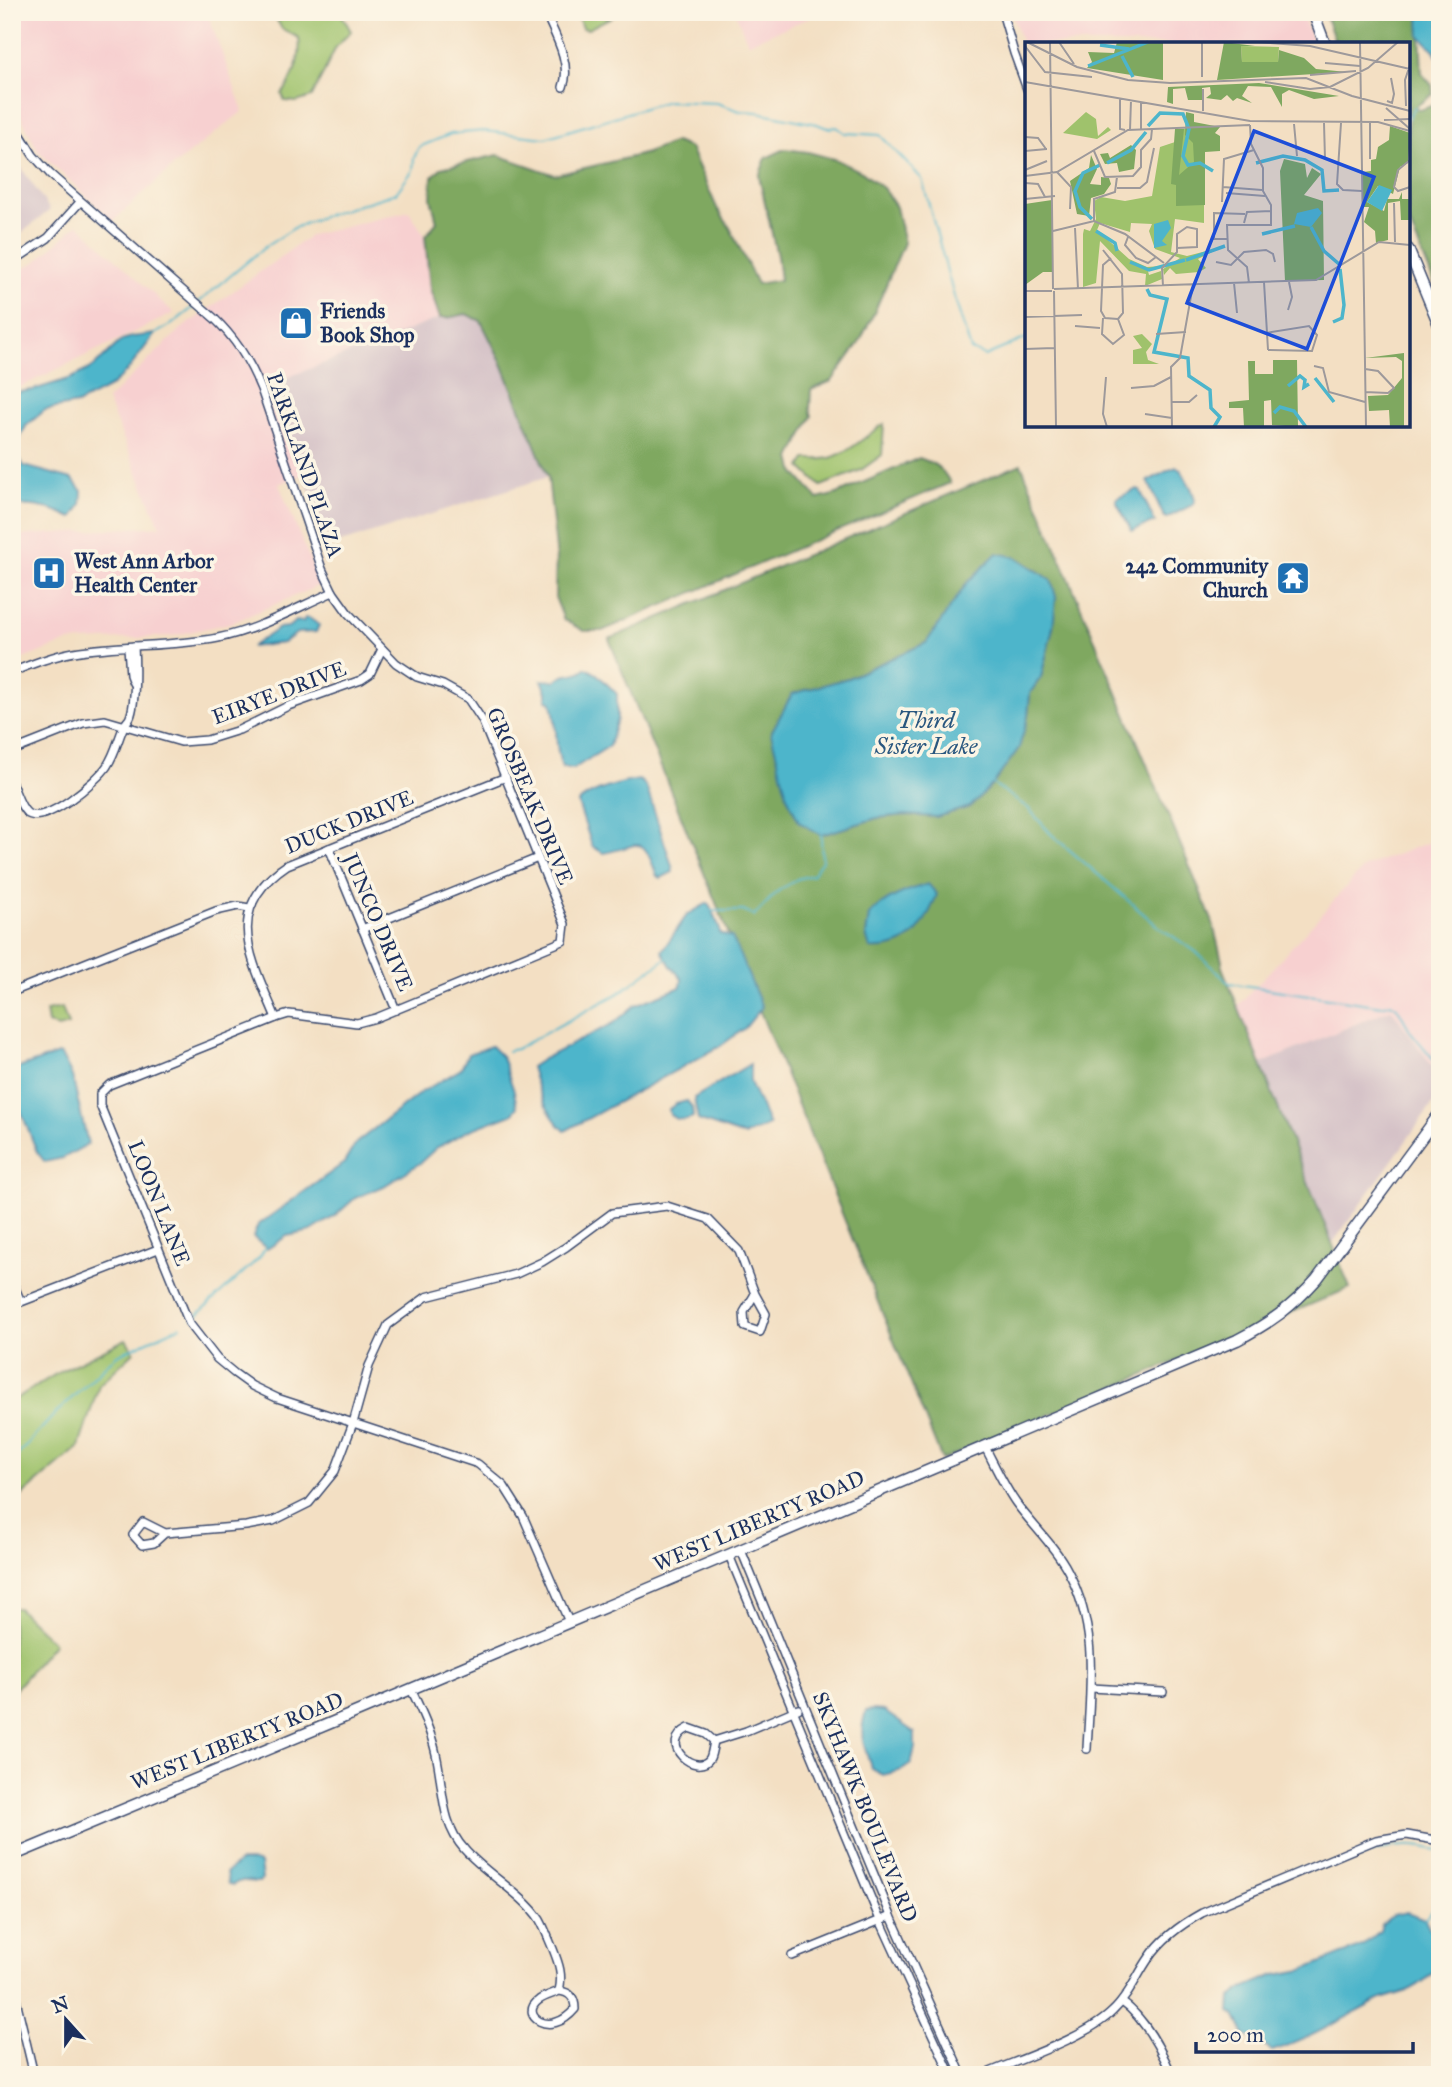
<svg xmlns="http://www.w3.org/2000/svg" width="1452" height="2087" font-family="'IM FELL Great Primer',serif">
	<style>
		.built { fill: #f7d0d0 }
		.industrial { fill: #d2bec5 }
		.green { fill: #9fc26c; stroke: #5d7865; stroke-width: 2 }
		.forest { fill: #7fa860; stroke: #4d6c5f; stroke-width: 2; fill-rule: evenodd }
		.water { fill: #4db5cb; stroke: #347294; stroke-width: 2 }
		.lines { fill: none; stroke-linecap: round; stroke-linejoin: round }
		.stream { stroke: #4db5cb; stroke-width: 2 }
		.street-casing { stroke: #3b496d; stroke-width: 10 }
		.secondary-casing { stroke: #3b496d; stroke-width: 13 }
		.street { stroke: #fff; stroke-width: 7 }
		.secondary { stroke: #fff; stroke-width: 10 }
		.labels { text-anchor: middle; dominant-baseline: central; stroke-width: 7; stroke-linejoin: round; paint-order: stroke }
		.poi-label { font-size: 21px; font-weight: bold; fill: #1b2f5e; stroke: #fcf5e5; text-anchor: start }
		.street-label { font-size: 21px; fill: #1b2f5e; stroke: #fcf5e5 }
		.water-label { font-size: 23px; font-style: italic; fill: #2a577f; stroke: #fcf5e5 }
		.inset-river { fill: none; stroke: #4db5cb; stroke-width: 3.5 }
		.inset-road { fill: none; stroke: #9d999b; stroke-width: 2 }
		.view { fill: #1d4ed8; fill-opacity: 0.15; stroke: #1d4ed8; stroke-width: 3.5 }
		.inset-edge { fill: none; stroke: #1b2f5e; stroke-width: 3.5 }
	</style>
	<rect width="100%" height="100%" fill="#fcf5e5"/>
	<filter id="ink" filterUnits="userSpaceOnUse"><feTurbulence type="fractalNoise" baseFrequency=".0143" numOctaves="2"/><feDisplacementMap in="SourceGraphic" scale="14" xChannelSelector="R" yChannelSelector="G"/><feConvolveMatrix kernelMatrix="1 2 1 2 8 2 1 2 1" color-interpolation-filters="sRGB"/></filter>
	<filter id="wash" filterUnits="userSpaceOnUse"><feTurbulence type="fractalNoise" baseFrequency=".00686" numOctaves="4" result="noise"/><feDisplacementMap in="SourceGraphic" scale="28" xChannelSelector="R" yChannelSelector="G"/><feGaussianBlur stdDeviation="1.57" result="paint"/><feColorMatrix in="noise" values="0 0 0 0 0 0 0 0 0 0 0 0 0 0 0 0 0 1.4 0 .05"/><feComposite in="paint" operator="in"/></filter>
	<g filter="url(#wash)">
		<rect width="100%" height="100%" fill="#f3dfc3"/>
		<g class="built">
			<path d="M12,12H207L243,111L176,164L113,221L38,151L12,98Z"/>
			<path d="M735,12H823L748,43Z"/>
			<path d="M1011,12H1301L1314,44H1027V58Z"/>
			<path d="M409,211L425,236L430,289L440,318L269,385L303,474L279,484L320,585L234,622L172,636L68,642L12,663V536L160,526L107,400L181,329L311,235Z"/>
			<path d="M78,224L174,313L12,391V273L36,262Z"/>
			<path d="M1440,838V1077L1391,1009L1261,1064L1238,1006L1364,867Z"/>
		</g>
		<g class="industrial">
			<path d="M12,154L50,210L12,241Z"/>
			<path d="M466,313L481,321L501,361L548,477L331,546L268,385L440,318H447Z"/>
			<path d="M1391,1009L1440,1077V1094L1332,1244L1261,1064Z"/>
		</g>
		<g class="green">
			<path d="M276,12H340L351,31L336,47L312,97L297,102L285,101L282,94C293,81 302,55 299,38L282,29L274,15Z"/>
			<path d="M576,12H621L588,29L582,28Z"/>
			<path d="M884,424L882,455L861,470L821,486L801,467L806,459C813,459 823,460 830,458C851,452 866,435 884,424Z"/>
			<path d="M62,1008L68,1025L58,1028L48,1023L46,1011Z"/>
			<path d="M126,1339L134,1352L99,1385L79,1447L12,1504V1401L61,1371Z"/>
			<path d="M12,1608H18L54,1643L12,1693Z"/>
		</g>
		<g class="forest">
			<path d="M1324,12H1419L1422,74L1432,85L1433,94L1415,107L1420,110L1440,103V297L1408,220V44H1336Z"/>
			<path d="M675,142L690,148L717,208L730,228L757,284L780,280L777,256L759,176L766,158L785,149L808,152L837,160L862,172L883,188L896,207L904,243L874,313L859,343L832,381L811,390L810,409L812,416L791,458L795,473L818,499L837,494L919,458C934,463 943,468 950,483L602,631H584L564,620L555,597L556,550L548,477L501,361L481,321L466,314L447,318H440L430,289L425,236L437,222L431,198L432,177L441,168L498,155L555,175L644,154Z"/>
			<path d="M1021,464L1212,920L1222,961V967L1350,1288L942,1460L609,639ZM1016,557L1051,580L1056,598L1053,627L1041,677L1030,693L1028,716L993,784L970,807L936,817L905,815L877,818L821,835L792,694L848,678L926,643Z"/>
		</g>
		<g class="water">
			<path d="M1419,12H1440V61L1434,50L1420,36Z"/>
			<path d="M155,334L128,370L110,387L77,404L45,410L26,426L14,450L24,466L72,479L82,491L81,505L72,518C53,508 33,504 12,506V397L19,392L33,390L72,378L93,367L122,340L132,337Z"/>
			<path d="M1177,467L1181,470L1191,488L1195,499L1194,504L1167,518L1164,517L1148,481L1169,470Z"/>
			<path d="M1137,489L1140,490L1155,522L1132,531L1116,501L1118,498Z"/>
			<path d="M997,553L1016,557L1051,580L1056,597L1053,627L1041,677L1030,693L1028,716L1019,748L993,784L970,807L936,817L905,815L877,818L821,835L799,822L787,796L771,733L792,694L848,678L926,643L967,583Z"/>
			<path d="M305,618H309L319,625L316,632L297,633L283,643L251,647L279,628L288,627L296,621L303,622Z"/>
			<path d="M586,668L597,674L617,694V719L609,746L573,769L562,767C553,746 559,723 551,701L547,700V692L542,680L556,681C568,670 576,678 586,668Z"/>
			<path d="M639,780L643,783L647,789L672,866L673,872L661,878L657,876C641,830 641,847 603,853L592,846L578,803C589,791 623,782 639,780Z"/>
			<path d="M928,884L937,894C925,927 909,951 870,948L866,935L869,915C886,898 905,891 928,884Z"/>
			<path d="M708,903L719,926L720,934L732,937L762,1007L745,1028L719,1047L565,1131C548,1115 537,1090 531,1067L543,1059L614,1023L635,1005L681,987L682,979L671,966L662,951L687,915Z"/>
			<path d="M491,1046L502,1057L514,1091L517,1108L512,1114L467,1131L436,1148L420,1163L384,1186L355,1198L335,1216L311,1231L287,1236L267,1249L253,1237L258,1225L344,1163L356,1143L420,1093L461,1069L468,1054Z"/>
			<path d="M58,1054L61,1055L72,1076L88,1144L63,1158L45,1162L37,1152L12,1088V1072L16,1069Z"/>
			<path d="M750,1064V1082L769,1125L744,1136L698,1120L694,1098Z"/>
			<path d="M687,1101L692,1107L693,1117C686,1121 676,1120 670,1115L669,1109L676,1104Z"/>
			<path d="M873,1710L884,1711L915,1733V1748L911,1764L902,1770L883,1775L872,1769C864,1746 858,1735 866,1711Z"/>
			<path d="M240,1861H250L260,1864L262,1879L259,1882C249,1882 242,1878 233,1885L228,1884L226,1873Z"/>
			<path d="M1407,1912L1425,1919L1440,1949V1965C1432,1974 1422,1984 1411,1989C1400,1995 1386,1996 1375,2002C1342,2019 1308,2040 1272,2051L1244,2033L1235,2015L1230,2012L1231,1998L1243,1988L1275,1975L1303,1970L1362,1946L1380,1931L1382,1924L1393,1915Z"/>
		</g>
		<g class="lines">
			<g class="stream">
				<path d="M1408,118L1415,107"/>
				<path d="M199,302L265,247L294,228L321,217L396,193L413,170L414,158L419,147L451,134L484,131L545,138L667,101L717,103L740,111L757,112L817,124L827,128L837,127L845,133L880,135L922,179L953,293L971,350L985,356L1027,338"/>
				<path d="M155,334L171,325L195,306"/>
				<path d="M993,784L1028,808L1051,834L1160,928L1195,951L1229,983L1382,1006L1391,1003L1397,1007L1411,1032L1440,1067"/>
				<path d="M711,911H743L754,916L778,891L797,879L812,875L822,861L821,835"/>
				<path d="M508,1051L516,1049L619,993L668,957"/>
				<path d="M193,1319L260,1257L265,1248"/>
				<path d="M12,1461L54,1415L117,1355L181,1326"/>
				<path d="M1360,1857C1387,1847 1411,1840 1440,1852"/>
				<path d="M1425,1919L1440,1899"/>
			</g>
		</g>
	</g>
	<g filter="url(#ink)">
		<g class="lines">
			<g class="street-casing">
				<g id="street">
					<path d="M545,12C555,35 572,63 563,87"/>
					<path d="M869,12L870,15"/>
					<path d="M1002,12L1014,53L1027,89"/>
					<path d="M12,121L33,155L50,174L214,318C235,338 250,361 261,389L322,569L333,592L348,613L396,663L417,677L443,685L468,699L482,720L565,924L563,941L376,1018L357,1023L289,1014L276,1018L109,1085L100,1094V1105L189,1323L217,1359L234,1373L252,1386L277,1398L478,1464L504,1486L523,1516L569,1622"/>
					<path d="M12,262L48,238L80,202"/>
					<path d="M128,647L130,675L133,683"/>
					<path d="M12,672C32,664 52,656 74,652C121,644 171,647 218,638C258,630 296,608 333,592"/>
					<path d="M12,751L83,723L105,720L181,742L207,740L239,730L288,706L361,680L370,674L382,649"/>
					<path d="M12,784C16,792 20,807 27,813C44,827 98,780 107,766C116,752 118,739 124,726C126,722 129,720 130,717C136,703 135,662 134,646"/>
					<path d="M329,848L396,1010"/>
					<path d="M362,929L538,858"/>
					<path d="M12,992L216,911L238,906L249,908"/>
					<path d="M276,1018C252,960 221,909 287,865L506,777"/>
					<path d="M12,1281L21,1302L158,1249"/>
					<path d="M985,1447C995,1466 1004,1486 1016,1503C1033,1526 1055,1546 1068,1571C1099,1630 1090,1686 1087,1749"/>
					<path d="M165,1533L154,1543L142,1545L133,1535L143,1522L165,1533L246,1526L273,1521L309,1503L335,1471L353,1423L369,1366L388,1325L426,1297L516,1274L542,1262L566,1247L612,1213L667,1206L708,1219L739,1251L755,1294L744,1312L745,1327L760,1332L766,1314L755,1294"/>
					<path d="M741,1550L891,1916L962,2075"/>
					<path d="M729,1555L880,1920L951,2075"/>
					<path d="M1091,1688L1163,1692"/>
					<path d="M411,1689C421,1710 431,1731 436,1754C444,1788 440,1823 465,1850C485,1873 524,1895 540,1920C545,1929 549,1940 553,1949C559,1964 563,1975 559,1991C553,1994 544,1996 539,2000C518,2015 550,2039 575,2009C575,1998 570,1992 559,1991"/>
					<path d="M689,1728L706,1734L714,1741C713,1746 712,1754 710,1758C698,1778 655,1744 689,1728Z"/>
					<path d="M714,1741L746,1731L798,1709"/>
					<path d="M792,1956L891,1916"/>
					<path d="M12,1983L34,2075"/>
					<path d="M1122,2002C1145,2018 1161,2050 1172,2075"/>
					<path d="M983,2075C1020,2059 1086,2038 1113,2011C1129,1996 1137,1975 1149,1958C1162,1938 1182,1924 1202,1913L1376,1840L1407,1835L1440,1841"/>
				</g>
			</g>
			<g class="secondary-casing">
				<g id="secondary">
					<path d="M1313,12L1325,44"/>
					<path d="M1408,249L1440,327"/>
					<path d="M12,1856L333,1722L1237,1340C1271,1322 1291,1308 1317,1279L1440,1113"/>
				</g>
			</g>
			<use href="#street" class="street"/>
			<use href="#secondary" class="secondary"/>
		</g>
	</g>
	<defs>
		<g id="shop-square" transform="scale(1.75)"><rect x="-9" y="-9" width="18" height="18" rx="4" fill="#1f6fb2" stroke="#fcf5e5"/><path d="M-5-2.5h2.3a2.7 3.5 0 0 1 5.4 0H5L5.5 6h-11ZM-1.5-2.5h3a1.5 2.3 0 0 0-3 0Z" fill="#fff"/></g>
		<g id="hospital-square" transform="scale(1.75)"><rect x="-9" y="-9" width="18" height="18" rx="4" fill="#1f6fb2" stroke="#fcf5e5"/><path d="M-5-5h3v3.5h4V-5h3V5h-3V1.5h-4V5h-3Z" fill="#fff"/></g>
		<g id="temple-square" transform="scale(1.75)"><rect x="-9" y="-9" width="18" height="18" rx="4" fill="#1f6fb2" stroke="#fcf5e5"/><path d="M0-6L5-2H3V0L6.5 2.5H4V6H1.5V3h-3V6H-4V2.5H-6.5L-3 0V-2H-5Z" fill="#fff"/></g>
	</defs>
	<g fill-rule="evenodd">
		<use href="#shop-square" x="296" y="323"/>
		<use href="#hospital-square" x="49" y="573"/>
		<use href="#temple-square" x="1293" y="578"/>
	</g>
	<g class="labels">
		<g class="poi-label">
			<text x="320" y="311">Friends<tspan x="320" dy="24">Book Shop</tspan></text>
			<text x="74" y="561">West Ann Arbor<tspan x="74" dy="24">Health Center</tspan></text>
			<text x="1268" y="566" text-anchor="end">242 Community<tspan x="1268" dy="24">Church</tspan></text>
		</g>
		<g class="street-label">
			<text transform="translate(305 465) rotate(71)">PARKLAND PLAZA</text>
			<text transform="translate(279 693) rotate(-21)">EIRYE DRIVE</text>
			<text transform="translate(530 796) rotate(67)">GROSBEAK DRIVE</text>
			<text transform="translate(349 822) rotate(-22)">DUCK DRIVE</text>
			<text transform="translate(378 922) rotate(67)">JUNCO DRIVE</text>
			<text transform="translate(159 1203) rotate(68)">LOON LANE</text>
			<text transform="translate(759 1521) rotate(-23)">WEST LIBERTY ROAD</text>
			<text transform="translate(237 1741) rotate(-22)">WEST LIBERTY ROAD</text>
			<text transform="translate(865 1807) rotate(68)">SKYHAWK BOULEVARD</text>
		</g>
		<g class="water-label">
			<text x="926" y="720">Third<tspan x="926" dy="26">Sister Lake</tspan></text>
		</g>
	</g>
	<g transform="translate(1025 42)">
		<rect width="385" height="385" fill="#f3dfc3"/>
		<path d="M216,4L254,5L253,20H217ZM61,70L71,77L73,94L83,85L86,88L72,97L38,91ZM174,86L175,94H179V181L150,177L146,210L162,214L197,205L173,217L181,226L174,230L151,232L145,226L139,233L138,227L155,216L130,207L124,189L127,182L106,181L105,190L75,181L72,188L104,217L122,225L137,224L123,229L124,233L136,229L137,237L120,244L121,232L104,229L75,199L71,241L58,245V192L59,187L65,189L71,177L69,159L76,155L100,159L127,154L135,105L150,100V87ZM117,292L127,302L121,310L123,318L134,322H108V308L117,306L108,294Z" fill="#9fc26c"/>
		<path d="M92,0H138V38L62,26L67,20L63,10L89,11ZM199,0L230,4H216L217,20H253L254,8L279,16L291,27L322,30L192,38ZM234,41L314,54L289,57L264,48L257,52V65L246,45L223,44L217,54L227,61L212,56L208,59L202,53L196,58L181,56L186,52L185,45L177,46V58H163L160,46L148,47V62L142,60L143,45ZM161,70L169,72V80L195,85L190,91L195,94V109L180,110V163L151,164V143L146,142L150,87H159L154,133L169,120L168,101L160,93ZM365,84L385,91L383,121L375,125L368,152L353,144L342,160L359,169L362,157H374L377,150V157H385V178H376L375,159L363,161V198L351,201L350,189L339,180L344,165H338V130L346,129V118L351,117L353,105L364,98ZM106,103L111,108L109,127L94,130L92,121L80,122L75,112L83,111L85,116ZM66,113L72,127L65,142L76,143V135L84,136L86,142L79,152L66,156L64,174L52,172L45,139L64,126ZM259,117L280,122L282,136L287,126L296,132L279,153L298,159L299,238L260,239L255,129ZM27,158V230H18L0,243V162ZM379,311V385H365L364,368L344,369L343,354L363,353L377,336V319L371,315L340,316ZM248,318H272L273,385L247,383L246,358L239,359V385H219L218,366H204V360L224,358L223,319H230V332H248Z" fill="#7fa860"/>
		<path d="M354,143L367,148L357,169L342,160ZM293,166L297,171L286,185L269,182L272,171ZM143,178L146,186L137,199L142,203L129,206V182Z" fill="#4db5cb"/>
		<path class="inset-river" d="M75,3L104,7M97,14L108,35M63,24L123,0M123,84L135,71L158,72L164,87L158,114L163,123L175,121L188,129M82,121L106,108L121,90M231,121L258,114L280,118L297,128L299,149L314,148M67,177L55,165L50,149L58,131L75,123M286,185L299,209L314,222M71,189L90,201L92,209M237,192L270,184M161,218L200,204M105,220L124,228L160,218M122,247L125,253L142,257L129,310L163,316L164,334L185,348L186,366L195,375L189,385M308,280L317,276L319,263L315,227M290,336L309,360M263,344L275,334L280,338L279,345L284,342M249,371L255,365L269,369L281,385"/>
		<path class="inset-road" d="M2,0L52,25L103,38L145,41L281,36L327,54L385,69M25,0L28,247M34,0L49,22M177,0V35M233,0L285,4L385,27M335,0L341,385M0,4L20,30L67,35M300,21L335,24M285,33L331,29M0,40L225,79L353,80L385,89M240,40L285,47L305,45L343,26L373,0M178,47V69M95,57V87L100,88M362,59L367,61L369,52L366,36M381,64L380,38L385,23M361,66L385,87M359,78L385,77M345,80V117M299,81L300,117M316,81L312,142L318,148L337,149M269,82L272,114M105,88L106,58M116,88V60M0,95L13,96L21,107M0,109L22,107M69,109L80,135L108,134L116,125V108L126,97L127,87M385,118L373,128L369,145L373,149L385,145M0,128L22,119M32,130L46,145L45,167M0,134L32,130L103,88L225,83M0,141L13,142L20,155M198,145L237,148M92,146H115L122,140L129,106M201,151L240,154M0,157L30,154M197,160L199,117L229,108M369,161L370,200M69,179V157L90,150L92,135M219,181L222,170L246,169M50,186L53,247M28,189L69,179L100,192L139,221M103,195L100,203L111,216L123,221L131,215M202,197H189V171L220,172M78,208L97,232L98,271L93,277M86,216L78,223L76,269L80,276L93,277M191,220L206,223L219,210L241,208L248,212L250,220M239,240L243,308M209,241L212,271M224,241L222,225L203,208L202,183H246V163L238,149V126L226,102L225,83M138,244L137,226L152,210V192L162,185L172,187V205L152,206M29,247L291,238L354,200L385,203M0,249H27M29,249L31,385M263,268L267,255L264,240M0,275L57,273M78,276L77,292L88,302L99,293L93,277M50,284L75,286M241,291L284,284L292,293L287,309L243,308M131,292L161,290M0,307L29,306M289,324L298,326L304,350L340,360M340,327L353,329L369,346L363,351L340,350M385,331V372M81,335L78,372L82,385M106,346L129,344L146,335M147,360H164L172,353M120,372L147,376M147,385L146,325L155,316L168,243"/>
		<path class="view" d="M229,89L349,135L282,307L162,261Z"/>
		<rect width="385" height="385" class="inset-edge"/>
	</g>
	<rect width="1452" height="2087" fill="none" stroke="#fcf5e5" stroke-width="42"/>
	<g transform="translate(66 2020) rotate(339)" stroke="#fcf5e5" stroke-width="5" paint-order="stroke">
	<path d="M0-5L12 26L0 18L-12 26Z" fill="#1b2f5e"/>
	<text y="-10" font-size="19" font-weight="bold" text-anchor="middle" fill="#1b2f5e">N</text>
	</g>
	<path d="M1196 2042v10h217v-10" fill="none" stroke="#1b2f5e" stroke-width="3.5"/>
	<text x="1207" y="2042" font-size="21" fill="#1b2f5e" stroke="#fcf5e5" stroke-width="5" paint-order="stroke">200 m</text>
</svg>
